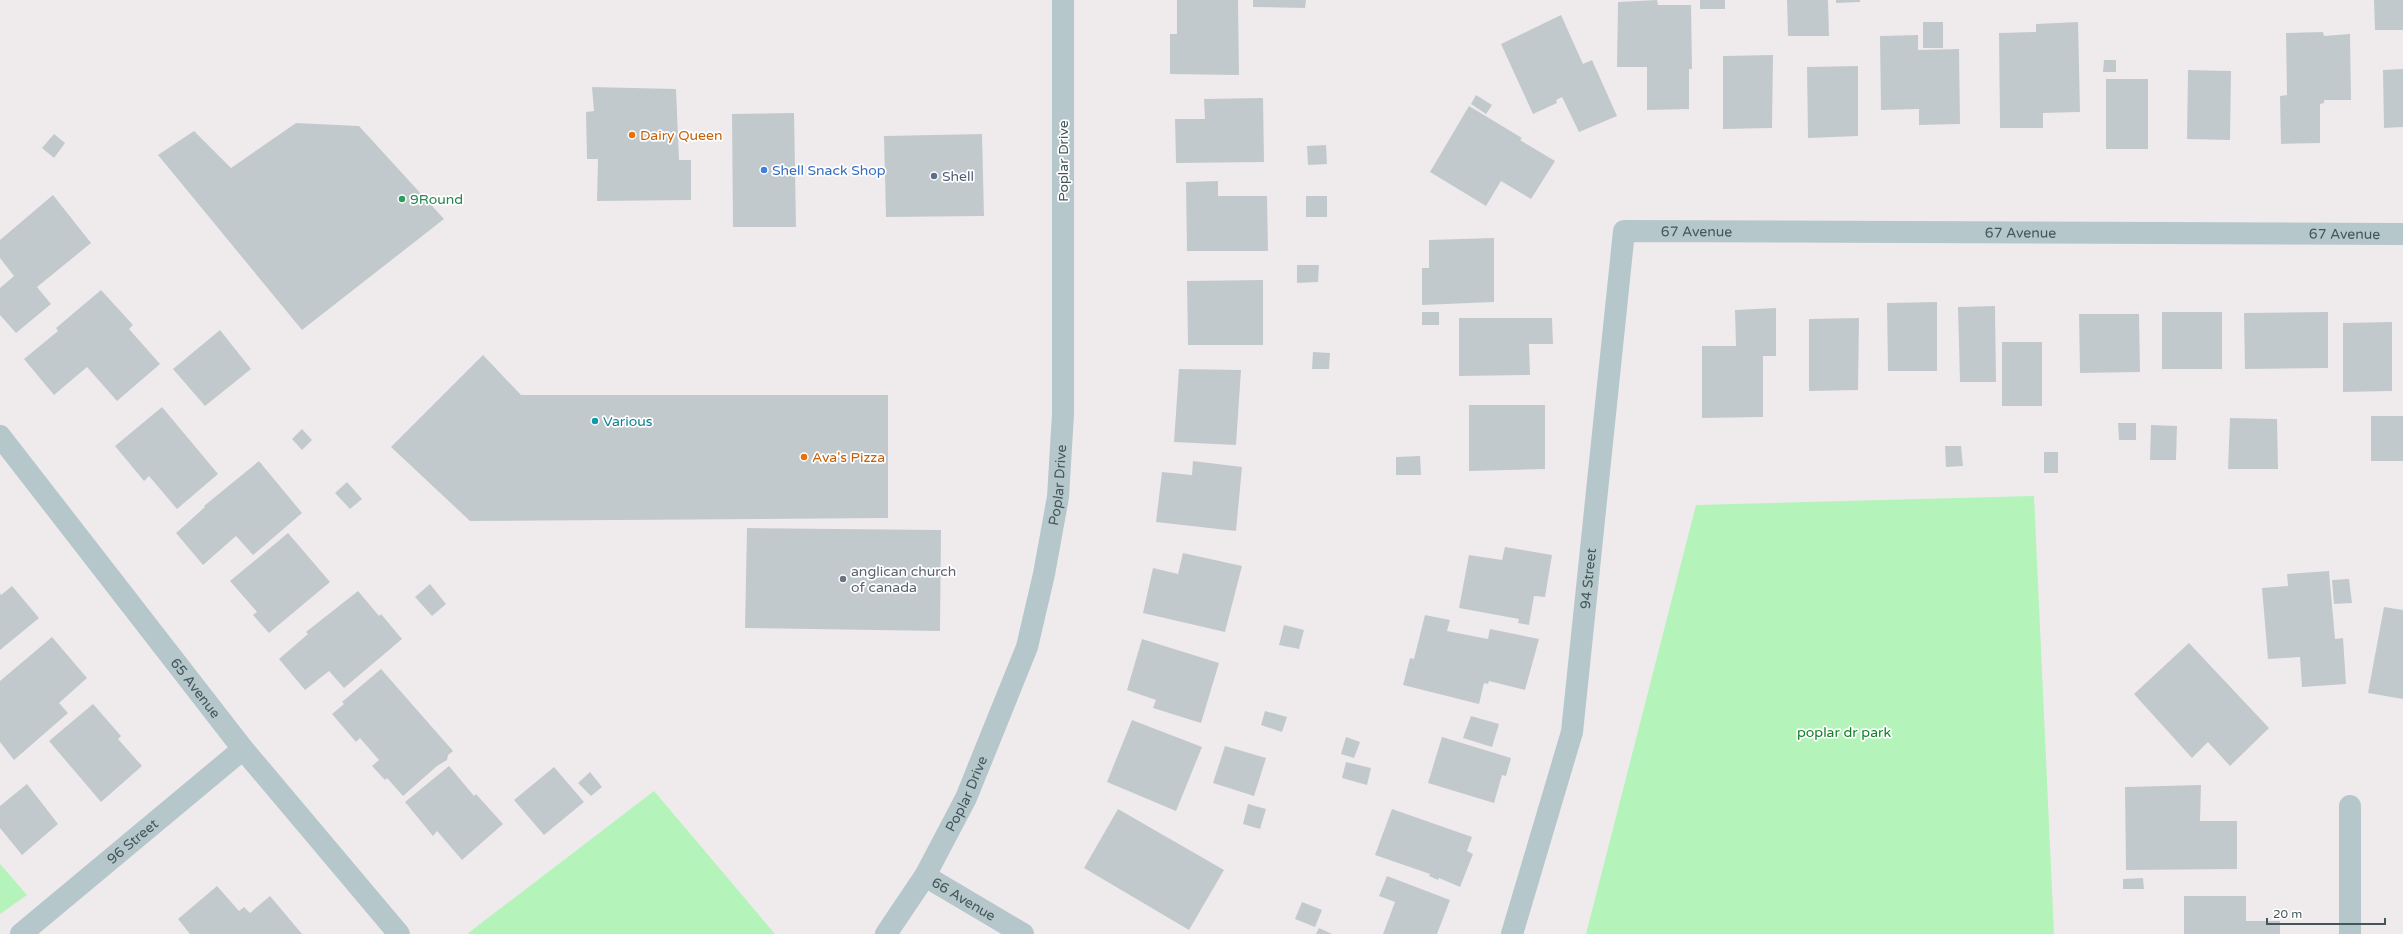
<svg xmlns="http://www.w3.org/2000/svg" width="2403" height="934" font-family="'Varela Round',sans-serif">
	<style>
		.green { fill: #b4f3b9 }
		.building { fill: #c2c9cd }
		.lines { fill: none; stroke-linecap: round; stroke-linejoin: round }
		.minor { stroke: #b5c7cb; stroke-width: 22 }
		.food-dot { fill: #e8710a; stroke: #fff; stroke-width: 1.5 }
		.shop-dot { fill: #3f7fe0; stroke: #fff; stroke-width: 1.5 }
		.service-dot { fill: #5c6f8a; stroke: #fff; stroke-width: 1.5 }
		.leisure-dot { fill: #2e9e5b; stroke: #fff; stroke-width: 1.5 }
		.culture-dot { fill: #0f9aa8; stroke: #fff; stroke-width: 1.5 }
		.worship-dot { fill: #6b7280; stroke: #fff; stroke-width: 1.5 }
		.labels { text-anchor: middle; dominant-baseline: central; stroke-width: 3.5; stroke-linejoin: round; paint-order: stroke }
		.food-label { font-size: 14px; fill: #c56008; stroke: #fff; text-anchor: start }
		.street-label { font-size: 14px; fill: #43575b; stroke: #fff }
		.shop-label { font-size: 14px; fill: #366cbe; stroke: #fff; text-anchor: start }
		.service-label { font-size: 14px; fill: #4e5e75; stroke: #fff; text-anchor: start }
		.leisure-label { font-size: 14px; fill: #27864d; stroke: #fff; text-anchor: start }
		.culture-label { font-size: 14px; fill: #0d838f; stroke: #fff; text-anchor: start }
		.worship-label { font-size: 14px; fill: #5b616d; stroke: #fff; text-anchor: start }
		.park-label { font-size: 14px; fill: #0d8223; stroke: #fff }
	</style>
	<rect width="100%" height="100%" fill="#efebed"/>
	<g class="green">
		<path d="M2034,496L2054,934H1586L1696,505Z"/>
		<path d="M654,791L775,934H467Z"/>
		<path d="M0,864L27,895L0,914Z"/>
	</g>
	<g class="building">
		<path d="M1177,0H1238L1239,75L1170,74V34H1177Z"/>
		<path d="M1253,0H1306L1305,8L1253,7Z"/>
		<path d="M1657,0L1658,5H1691L1692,69H1689V109L1647,110V67H1617L1618,2Z"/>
		<rect x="1700" y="0" width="25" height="9"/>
		<path d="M1787,0H1828L1829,36H1788Z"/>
		<path d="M1836,0H1860V2L1836,3Z"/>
		<path d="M2374,0H2403V30H2375Z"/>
		<path d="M1561,15L1583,64L1592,60L1617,116L1579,132L1562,97L1556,100L1557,103L1533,114L1501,44Z"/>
		<rect x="1923" y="22" width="20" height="26"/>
		<path d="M2078,22L2080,112L2043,113V128H2000L1999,33L2036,32V24Z"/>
		<path d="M2323,32L2324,36L2350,34L2351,100H2324V103L2320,104V143L2281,144L2280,96L2287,95L2286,33Z"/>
		<path d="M1918,35V50L1959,49L1960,124L1919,125V109L1881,110L1880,36Z"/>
		<path d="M1773,55L1772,128L1723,129V56Z"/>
		<path d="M2104,60H2116V72H2103Z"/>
		<path d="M1858,66V136L1808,138L1807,67Z"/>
		<path d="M2403,69V127L2384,128L2383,70Z"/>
		<path d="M2188,70L2231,71L2230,140L2187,139Z"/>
		<rect x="2106" y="79" width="42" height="70"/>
		<path d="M592,87L676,89L679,160H691V200L597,201L598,159H587L586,112L594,111Z"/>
		<path d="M1476,95L1492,105L1486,114L1471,104Z"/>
		<path d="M1263,98L1264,162L1176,163L1175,119H1205L1204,99Z"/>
		<path d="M1469,106L1522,138L1520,140L1555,161L1531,199L1501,181L1486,206L1430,172Z"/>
		<path d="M794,113L796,227H733L732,114Z"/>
		<path d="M296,123L359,126L444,219L302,330L158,155L194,131L231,168Z"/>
		<path d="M54,134L65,143L54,158L42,148Z"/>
		<path d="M982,134L984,216L886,217L884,136Z"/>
		<path d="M1326,145L1327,164L1308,165L1307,146Z"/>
		<path d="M1218,181V196H1267L1268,251H1187L1186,182Z"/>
		<path d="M53,195L91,243L37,287L51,304L16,333L0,315V288L14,276L0,258V240Z"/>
		<rect x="1306" y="196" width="21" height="21"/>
		<path d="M1494,238V302L1422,305V268H1429V240Z"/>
		<path d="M1297,265H1319L1318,282L1297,283Z"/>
		<path d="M1263,280V345H1188L1187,281Z"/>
		<path d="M101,290L133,325L129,329L160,364L117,401L87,367L54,395L24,359L58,331L56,328Z"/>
		<path d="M1937,302V371H1888L1887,303Z"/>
		<path d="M1995,306L1996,382H1960L1958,307Z"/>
		<path d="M1776,308V356H1763V417L1702,418V346H1736L1735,310Z"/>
		<rect x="1422" y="312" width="17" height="13"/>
		<rect x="2162" y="312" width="60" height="57"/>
		<path d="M2328,312V368L2245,369L2244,313Z"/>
		<path d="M2079,314H2139L2140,372L2080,373Z"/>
		<path d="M1459,318H1552L1553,344H1529L1530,375L1459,376Z"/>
		<path d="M1859,318L1858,390L1809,391V319Z"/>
		<path d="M2392,322V391L2343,392V323Z"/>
		<path d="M220,330L251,369L205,406L173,369Z"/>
		<rect x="2002" y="342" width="40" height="64"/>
		<path d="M1313,352L1330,353L1329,369H1312Z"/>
		<path d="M483,355L521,395H888V518L470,521L391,447Z"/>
		<path d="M1179,369L1241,370L1236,445L1174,442Z"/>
		<path d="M1469,405H1545V469L1469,471Z"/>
		<path d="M162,407L218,474L177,509L149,476L144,481L115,446Z"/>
		<rect x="2371" y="416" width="32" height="45"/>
		<path d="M2230,418L2277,419L2278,469H2228Z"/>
		<path d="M2118,423H2136V440H2119Z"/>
		<path d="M2151,425L2177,426L2176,460H2150Z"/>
		<path d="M302,429L312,440L302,450L292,439Z"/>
		<path d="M1945,446H1961L1963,466L1946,467Z"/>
		<rect x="2044" y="452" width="14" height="21"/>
		<path d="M1420,456L1421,475H1396V457Z"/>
		<path d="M259,461L302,513L253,555L236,536L203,565L176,533L205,507L204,506Z"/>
		<path d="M1193,461L1242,467L1236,531L1156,522L1162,472L1192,475Z"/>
		<path d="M347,482L362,499L350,509L335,493Z"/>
		<path d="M747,528L941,530L940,631L745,628Z"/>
		<path d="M288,533L330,582L269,633L253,615L257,612L230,581Z"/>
		<path d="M1505,547L1552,555L1545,597L1534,596L1529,625L1518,623L1519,619L1459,608L1469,555L1502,560Z"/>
		<path d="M1183,553L1242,566L1225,632L1143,613L1153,568L1178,574Z"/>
		<path d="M2329,571L2335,639L2343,638L2346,684L2302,687L2300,657L2268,659L2262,588L2288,586L2287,574Z"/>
		<path d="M2349,579L2352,603L2334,604L2332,580Z"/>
		<path d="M430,584L446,604L432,616L415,597Z"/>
		<path d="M12,586L39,618L0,650V593L1,595Z"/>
		<path d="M358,591L379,616L381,614L402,639L344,688L329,671L305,690L279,659L308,634L306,632Z"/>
		<path d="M2384,607L2403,610V699L2368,693Z"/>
		<path d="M1425,615L1450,620L1447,631L1488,639L1490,629L1539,639L1525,690L1489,681L1488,684L1484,683L1479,704L1403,685L1410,658L1414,659Z"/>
		<path d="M1284,625L1304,630L1299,649L1279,645Z"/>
		<path d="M52,637L87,678L59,703L68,713L14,760L0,742V681Z"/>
		<path d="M1142,639L1219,663L1201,723L1153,708L1156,700L1127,690Z"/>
		<path d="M2189,643L2269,728L2230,766L2208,742L2192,758L2134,694Z"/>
		<path d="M381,669L453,751L448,755L447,760L437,766L403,796L387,778L385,780L372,766L379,760L360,738L356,742L332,714L344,704L342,702Z"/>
		<path d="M93,704L121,736L118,739L142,766L101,802L49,741Z"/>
		<path d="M1265,711L1287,717L1282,732L1261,725Z"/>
		<path d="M1471,716L1499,724L1492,747L1463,738Z"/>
		<path d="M1132,720L1202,747L1176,811L1107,782Z"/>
		<path d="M1346,737L1360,742L1354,758L1341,754Z"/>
		<path d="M1442,737L1511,758L1506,776L1502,775L1494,803L1428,783Z"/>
		<path d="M1225,746L1266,758L1254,796L1213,783Z"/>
		<path d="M1346,762L1371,768L1367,785L1342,778Z"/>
		<path d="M449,766L474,796L476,794L503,824L462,860L437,831L433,836L405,802Z"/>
		<path d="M554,767L584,802L544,835L514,800Z"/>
		<path d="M590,772L602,787L591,796L578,783Z"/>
		<path d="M27,784L58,824L22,855L0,828V806Z"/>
		<path d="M2201,785L2200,821H2237V869L2126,870L2125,787Z"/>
		<path d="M1248,804L1266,809L1260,829L1243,824Z"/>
		<path d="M1118,809L1224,870L1189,930L1084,868Z"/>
		<path d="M1392,809L1472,837L1467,851L1473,854L1460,887L1439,878L1438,880L1429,876L1430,874L1375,855Z"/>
		<path d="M1387,876L1450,900L1437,934H1383L1395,902L1379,896Z"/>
		<path d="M2143,878L2144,889H2123V879Z"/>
		<path d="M217,886L239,911L244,907L250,913L270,896L302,934H190L178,919Z"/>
		<path d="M2184,896H2246V921H2280V934H2184Z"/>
		<path d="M1302,902L1322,910L1315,927L1295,919Z"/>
		<path d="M1319,928L1332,934H1316Z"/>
	</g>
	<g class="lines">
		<g class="minor">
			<path id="s1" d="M0,436L243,749L399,934"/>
			<path d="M2350,806V934"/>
			<path id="s2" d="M925,876L1023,934"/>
			<path id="s3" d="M21,934L243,749"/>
			<path id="s4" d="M886,934L925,876L966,798L1027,647L1044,574L1058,497L1063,414V0"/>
			<path id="s5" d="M1512,934L1572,732L1624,231L2403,234"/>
		</g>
	</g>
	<g class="food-dot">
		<circle cx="632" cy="135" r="4"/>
		<circle cx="804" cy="457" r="4"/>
	</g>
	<circle class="shop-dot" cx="764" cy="170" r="4"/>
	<circle class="service-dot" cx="934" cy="176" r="4"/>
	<circle class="leisure-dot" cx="402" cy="199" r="4"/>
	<circle class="culture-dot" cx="595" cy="421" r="4"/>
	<circle class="worship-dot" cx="843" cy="579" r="4"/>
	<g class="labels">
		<g class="food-label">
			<text x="640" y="135">Dairy Queen</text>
			<text x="812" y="457">Ava's Pizza</text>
		</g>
		<g class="street-label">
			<text transform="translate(1063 161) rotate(-90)">Poplar Drive</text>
			<text stroke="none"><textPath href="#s5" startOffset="787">67 Avenue</textPath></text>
			<text stroke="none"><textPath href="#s5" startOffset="1111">67 Avenue</textPath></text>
			<text stroke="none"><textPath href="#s5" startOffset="1435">67 Avenue</textPath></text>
			<text stroke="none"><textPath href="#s4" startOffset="486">Poplar Drive</textPath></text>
			<text stroke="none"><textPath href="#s5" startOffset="365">94 Street</textPath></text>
			<text stroke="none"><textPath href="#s1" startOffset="319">65 Avenue</textPath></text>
			<text stroke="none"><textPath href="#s4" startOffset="162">Poplar Drive</textPath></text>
			<text stroke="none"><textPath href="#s3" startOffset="145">96 Street</textPath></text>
			<text stroke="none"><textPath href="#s2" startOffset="45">66 Avenue</textPath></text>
		</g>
		<g class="shop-label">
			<text x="772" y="170">Shell Snack Shop</text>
		</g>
		<g class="service-label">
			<text x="942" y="176">Shell</text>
		</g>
		<g class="leisure-label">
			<text x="410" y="199">9Round</text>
		</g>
		<g class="culture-label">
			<text x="603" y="421">Various</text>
		</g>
		<g class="worship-label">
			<text x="851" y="571">anglican church<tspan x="851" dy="16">of canada</tspan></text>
		</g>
		<g class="park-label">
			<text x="1844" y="732">poplar dr park</text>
		</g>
	</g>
	<path d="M2267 918v6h118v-6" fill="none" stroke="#43575b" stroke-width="2"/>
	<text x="2273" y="918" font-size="12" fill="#43575b" stroke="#ffffff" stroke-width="3" paint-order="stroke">20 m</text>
</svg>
